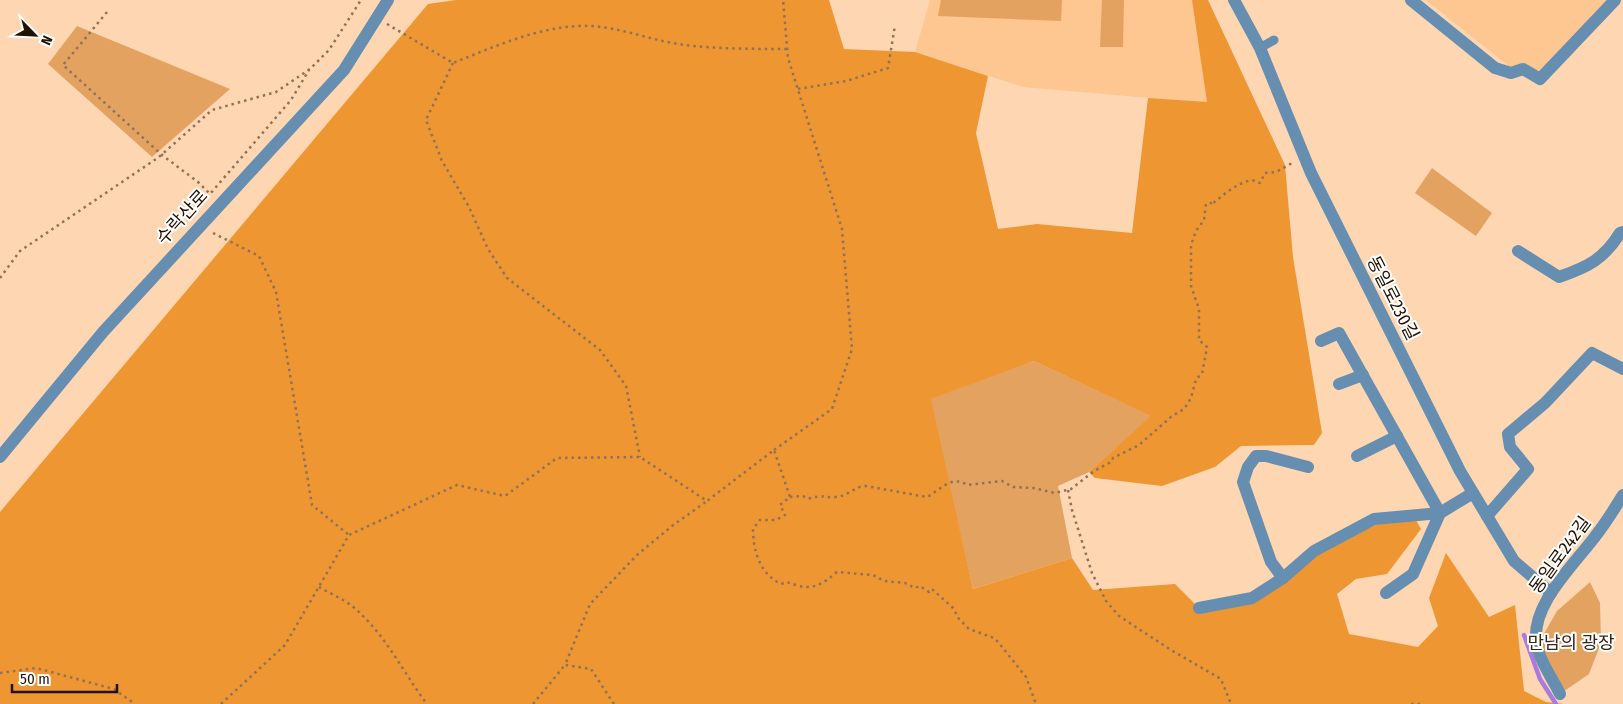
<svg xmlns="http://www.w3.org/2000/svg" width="1623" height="704" font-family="'Fira Sans Condensed','Noto Sans KR',sans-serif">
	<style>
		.built { fill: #fec691 }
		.green { fill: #e4a261 }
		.forest { fill: #ee9632 }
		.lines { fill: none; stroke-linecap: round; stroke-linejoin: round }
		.stream { stroke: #aa7adf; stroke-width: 4.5 }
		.path { stroke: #8f7258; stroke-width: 2.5; stroke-dasharray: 2.5 4; stroke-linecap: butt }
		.service { stroke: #668eb0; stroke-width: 9 }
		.minor { stroke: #668eb0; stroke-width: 12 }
		.tertiary { stroke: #668eb0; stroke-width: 12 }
		.labels { text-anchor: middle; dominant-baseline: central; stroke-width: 4; stroke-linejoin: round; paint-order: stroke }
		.street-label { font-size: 18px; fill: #231101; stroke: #fff }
		.park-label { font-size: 18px; fill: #362616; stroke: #fff }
	</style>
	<rect width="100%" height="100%" fill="#fed6b2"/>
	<g class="built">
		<path d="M930,0H1192L1208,103L1023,87L915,52Z"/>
		<path d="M1426,0H1609L1539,73L1510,67Z"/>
	</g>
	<g class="green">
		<path d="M941,0H1062L1061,21L938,16Z"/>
		<path d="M1102,0H1124L1123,47H1100Z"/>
		<path d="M77,26L230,89L152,157L48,64Z"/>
		<path d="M1432,168L1492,213L1476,236L1415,193Z"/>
		<path d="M1034,361L1152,416L1089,472L1058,486L1072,558L973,589L930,399Z"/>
		<path d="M1590,582L1600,603L1601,643L1589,674L1560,694L1537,646L1557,611Z"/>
	</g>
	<path class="forest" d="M456,0H829L844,49L915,52L988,76L976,133L998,229L1037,224L1132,233L1148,98L1207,102L1192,0H1208L1285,165L1293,257L1322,433L1314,445L1241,446L1215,467L1162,486L1095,478L1089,472L1151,416L1034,361L931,399L973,589L1072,558L1093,590L1175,584L1200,609L1273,591L1330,545L1410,510L1421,529L1387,574L1356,579L1337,594L1349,634L1418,647L1438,626L1429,598L1446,553L1489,617L1515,605L1524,691L1546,702L1564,704H0V512L428,4Z"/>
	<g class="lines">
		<path class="stream" d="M1524,635L1540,679L1556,704"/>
		<g class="path">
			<path d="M107,12L63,65L162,155L198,182L210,194L291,100L309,70"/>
			<path d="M387,24L453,63C496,46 544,24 591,26C623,28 653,41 685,45C719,49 753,49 787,49"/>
			<path d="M453,63L426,120L442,161L469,207L488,249L507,278L600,350L626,386L640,457"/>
			<path d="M798,89L846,81L888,68L895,25"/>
			<path d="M213,233L259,256L276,292L312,505L349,535"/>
			<path d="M0,278L20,251L159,157L212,110L276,92L310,69L329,50L361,0"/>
			<path d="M774,450L832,409L852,349L842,229L788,58L783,0"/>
			<path d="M1068,490L1072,510L1092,573L1106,601L1119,616L1171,650L1221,679L1231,704"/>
			<path d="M790,497L803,496L808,499C823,494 823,498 836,497C848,496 855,486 866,486L927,497C939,491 952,474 967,485L1002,481L1013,487L1033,488L1055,493L1071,489L1094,471L1111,462L1113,458L1139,445L1172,416L1184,409L1191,398L1196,379L1202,374L1207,347L1199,340V309L1191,286V245L1196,231L1204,220L1206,204L1211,203V205C1224,194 1237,183 1252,180L1260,183L1265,173L1276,172L1294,162"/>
			<path d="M319,587C329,593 343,599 352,606C385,633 402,671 427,704"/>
			<path d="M0,673L36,668L114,689L135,704"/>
			<path d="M221,704L285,645L349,535L457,485L505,496L557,458L640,457L707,501L774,450L790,497L780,505L785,515L776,520H760L753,529C753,551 760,574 781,584C788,581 789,583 796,585C813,591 824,583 837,572L873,575L884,581L905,583L915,588L920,586L929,592L932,589L953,608L959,619L969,629L994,638L999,643L1026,677L1036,704"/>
			<path d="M533,704L565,665"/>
			<path d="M614,704L591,669L565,665L590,604L637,555L672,526L707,501"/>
			<path d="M1411,704H1424"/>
		</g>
		<path class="service" d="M1260,48L1274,40"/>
		<g class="minor">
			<path d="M1234,0L1260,48L1311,173L1460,471L1514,561L1551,593"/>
			<path d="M1411,0L1495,68L1511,73L1523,69L1540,79L1615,0"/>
			<path d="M1518,251L1559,277C1588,267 1604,259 1620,233L1623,232"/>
			<path d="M1321,341L1339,333L1440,513L1413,574L1386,593"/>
			<path d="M1339,384L1363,375"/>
			<path d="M1357,456L1397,436"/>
			<path d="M1487,516L1528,469L1510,447L1508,434L1545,403L1592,353L1623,369"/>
			<path d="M1283,578L1271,562L1243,482L1248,467L1256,456H1266L1308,467"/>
			<path d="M1199,608L1252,598L1283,578L1314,551L1374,519L1440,513L1473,493"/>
			<path d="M1560,694C1553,679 1540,662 1537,646C1528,606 1576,563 1597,534C1607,521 1615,508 1623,495"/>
		</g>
		<path class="tertiary" d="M0,457L103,332L344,70L388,0"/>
	</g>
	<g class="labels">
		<g class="street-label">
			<text transform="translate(182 217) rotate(-48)">수락산로</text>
			<text transform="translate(1393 298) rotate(63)">동일로230길</text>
			<text transform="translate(1560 555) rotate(-54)">동일로242길</text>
		</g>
		<g class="park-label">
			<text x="1571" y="643">만남의 광장</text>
		</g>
	</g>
	<g transform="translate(35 35) rotate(114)" stroke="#ffffff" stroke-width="4" paint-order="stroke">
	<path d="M0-4L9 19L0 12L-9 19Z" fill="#231101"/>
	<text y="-8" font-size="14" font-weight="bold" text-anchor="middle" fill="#231101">N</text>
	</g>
	<path d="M12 684v8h105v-8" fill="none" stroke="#231101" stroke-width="2.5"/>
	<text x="20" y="684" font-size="15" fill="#231101" stroke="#ffffff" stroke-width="4" paint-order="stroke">50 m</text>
</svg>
